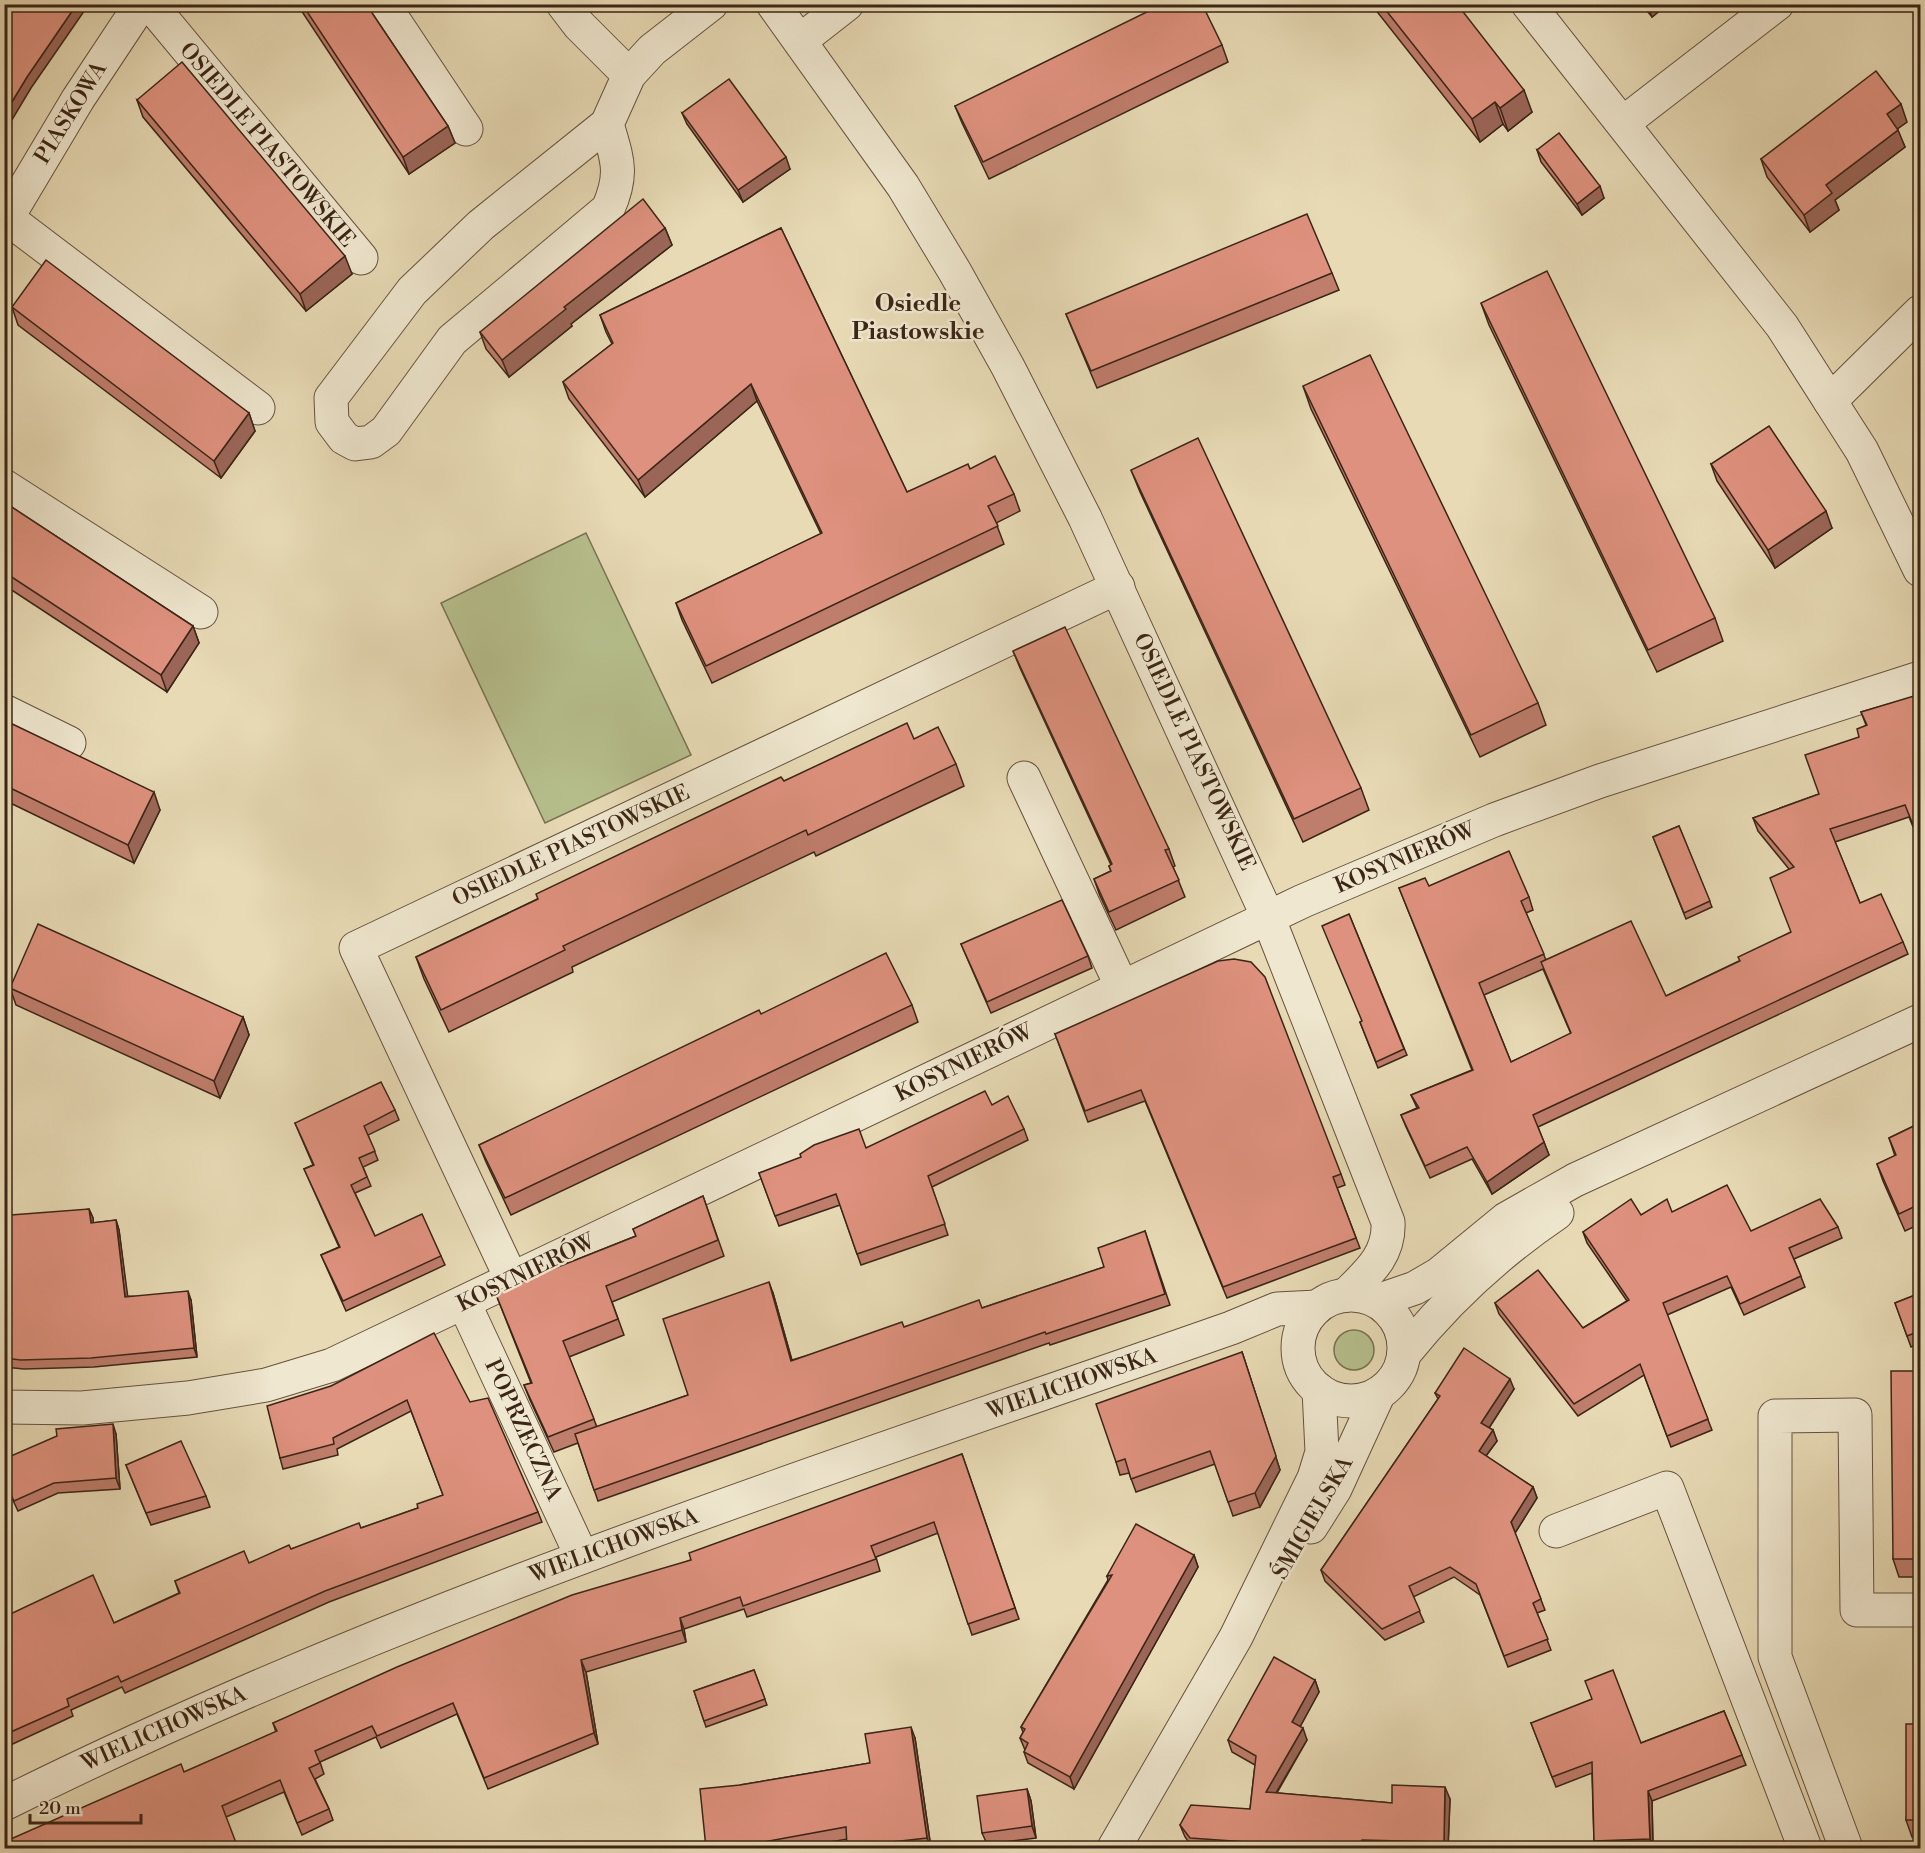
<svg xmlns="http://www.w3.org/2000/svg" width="1925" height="1853" font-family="'Libre Bodoni',serif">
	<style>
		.green { fill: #b6bf8d; stroke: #787252; stroke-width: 1.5 }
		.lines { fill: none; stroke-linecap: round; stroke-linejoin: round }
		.minor-casing { stroke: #66523e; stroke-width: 35 }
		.minor { stroke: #efe7cf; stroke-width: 33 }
		.wall { fill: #bf7d6c; stroke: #3b2516; stroke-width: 1.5; fill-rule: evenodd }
		.shaded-wall { fill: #9b6658; stroke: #3b2516; stroke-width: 1.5 }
		.building { fill: #de917e; stroke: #3b2516; stroke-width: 1.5 }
		.labels { text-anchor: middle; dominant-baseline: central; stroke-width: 5; stroke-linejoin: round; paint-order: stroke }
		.street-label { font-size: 22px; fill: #3b2516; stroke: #efe7cf }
		.neighbourhood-label { font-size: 24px; font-weight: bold; fill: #3b2516; stroke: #efe7cf }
	</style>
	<rect width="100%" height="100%" fill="#e7dab5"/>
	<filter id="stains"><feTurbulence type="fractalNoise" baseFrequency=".00333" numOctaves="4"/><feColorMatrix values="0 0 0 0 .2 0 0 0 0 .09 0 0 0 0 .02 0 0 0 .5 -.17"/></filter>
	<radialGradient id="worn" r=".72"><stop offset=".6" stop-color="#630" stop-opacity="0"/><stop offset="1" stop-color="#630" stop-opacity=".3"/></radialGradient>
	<g class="green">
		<path d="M586,533L691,755L545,823L441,603Z"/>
		<circle cx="1354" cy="1350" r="20"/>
	</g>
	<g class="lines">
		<g class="minor-casing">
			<g id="minor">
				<path d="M150,4L361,258"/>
				<path d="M383,4L466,129"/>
				<path d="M563,4L579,25L629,75"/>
				<path d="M773,4L903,186L955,272L1008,367L1085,518L1268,917L1388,1222C1390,1255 1368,1273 1346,1295"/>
				<path d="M1528,4L1782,326L1862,451L1920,570"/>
				<path d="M801,40L847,4"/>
				<path d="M1623,123L1777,4"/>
				<path d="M607,124C617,159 624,173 608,209L452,340L386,431L371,442L355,444L344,438L332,422L331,398L412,291L481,225L607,124L629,75L652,50L711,4"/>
				<path d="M7,218L258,408"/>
				<path d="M4,223L78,99L141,4"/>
				<path d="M1830,401L1920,312"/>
				<path d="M4,486L201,612"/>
				<path d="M4,711L69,743"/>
				<path d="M1024,778L1122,987"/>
				<path d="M512,1280L356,948L1118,587"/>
				<circle cx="1351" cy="1348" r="53"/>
				<path d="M1377,1301L1415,1288L1439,1274L1506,1219L1575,1180L1920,1021"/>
				<path d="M464,1303L582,1557"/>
				<path d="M1404,1354C1449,1298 1498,1253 1557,1213"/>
				<path d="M4,1407L82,1408L188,1398L266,1385L332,1365L1303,901L1494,820L1600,781L1920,678"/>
				<path d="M1311,1527L1335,1489L1379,1393"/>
				<path d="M1556,1531L1667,1488L1805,1848"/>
				<path d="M4,1804C397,1608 818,1473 1231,1328L1277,1309L1317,1307"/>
				<path d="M1114,1848L1236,1637L1314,1478L1322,1452L1319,1390"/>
				<path d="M1846,1848L1775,1657V1416L1855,1415L1857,1610H1920"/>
			</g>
		</g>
		<use href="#minor" class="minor"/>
	</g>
	<g class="wall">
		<path d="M297,4H366L448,126L455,143L409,174Z"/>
		<path d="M1371,4H1457L1532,112L1508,131L1503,124L1480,142Z"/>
		<path d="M1634,4H1668L1652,17L1642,5L1637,8Z"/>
		<path d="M1915,4H1920V10L1915,5Z"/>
		<path d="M1222,45L1228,62L989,179L962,123L955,106Z"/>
		<path d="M137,100L352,274L306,311L143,117Z"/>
		<path d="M682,113L790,169L743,202L687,124Z"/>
		<path d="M1907,122L1897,129L1905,147L1835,200L1839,210L1810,232L1767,177L1761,159Z"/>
		<path d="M1537,150L1604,198L1582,215L1541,162Z"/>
		<path d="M665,228L672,245L571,324L572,326L509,377L486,349L480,332Z"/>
		<path d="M781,228L907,492L970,469L1014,494L1020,511L996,523L1004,544L712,683L682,620L676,603L821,534L757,401L645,497L569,399L563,382L612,344L606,332L600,315Z"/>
		<path d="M1332,273L1339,290L1097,388L1073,331L1066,314Z"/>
		<path d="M1481,303L1715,618L1723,641L1657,672L1489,325Z"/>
		<path d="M12,307L249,413L255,431L221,478L18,325Z"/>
		<path d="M1303,386L1538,703L1546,725L1480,757L1311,409Z"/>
		<path d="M1711,464L1832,528L1775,568L1717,481Z"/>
		<path d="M1131,470L1361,788L1369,810L1303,842L1140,492Z"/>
		<path d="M4,502L193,626L199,643L167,692L4,585Z"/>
		<path d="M1013,651L1169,849L1175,866L1173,867L1185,897L1116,930L1100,896L1094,879L1111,871L1109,866L1111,865L1020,668Z"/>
		<path d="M1920,695V844L1909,817L1835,842L1860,903L1903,942L1908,954L1538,1127L1549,1155L1492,1194L1472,1159L1430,1178L1406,1127L1401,1115L1417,1108L1411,1095L1472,1070L1399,888L1429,886L1529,897L1533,910L1526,913L1546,960L1666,996L1739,961L1791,932L1789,869L1758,831L1753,818L1819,794L1859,737L1866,725L1861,712ZM1543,969L1571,1034L1511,1062L1484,995Z"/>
		<path d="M4,720L160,810L134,863L4,800Z"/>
		<path d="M914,739L956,764L964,786L816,856L814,852L572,967L573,972L449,1032L424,979L416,957L784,781Z"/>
		<path d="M1679,826L1712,907L1686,919L1653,837Z"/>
		<path d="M1349,914L1407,1055L1378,1068L1360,1022L1362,1021Z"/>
		<path d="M961,944L1088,956L1092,968L991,1013Z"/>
		<path d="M10,988L243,1017L249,1035L220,1098L16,1005Z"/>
		<path d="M912,1005L918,1022L511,1215L486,1162L479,1145L761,1014Z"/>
		<path d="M1055,1034L1341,1174L1345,1185L1337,1188L1360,1248L1227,1298L1145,1101L1088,1122Z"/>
		<path d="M992,1105L1024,1129L1028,1140L932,1187L948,1235L861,1265L840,1205L779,1226L759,1173L866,1148Z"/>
		<path d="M395,1110L399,1120L368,1135L378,1160L363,1167L371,1186L355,1193L375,1236L441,1256L445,1265L346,1311L321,1255L339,1247L304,1169L313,1165L295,1123Z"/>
		<path d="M1920,1123V1224L1905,1231L1883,1181L1877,1164L1895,1156L1889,1138Z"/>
		<path d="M703,1196L724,1256L612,1302L624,1335L569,1357L597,1427L688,1395L773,1293L792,1360L904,1327L982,1308L1104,1267L1145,1231L1170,1305L1050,1345L1049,1343L598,1501L578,1443L554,1452L530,1400L524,1385L531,1383L495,1292L636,1236L633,1229Z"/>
		<path d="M89,1209L93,1218V1223L116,1220L119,1230L127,1296L191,1300L197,1357L94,1367L24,1369L4,1367V1225Z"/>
		<path d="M1672,1212L1751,1231L1838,1227L1842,1238L1794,1259L1805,1287L1744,1315L1731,1287L1667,1315L1712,1430L1671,1447L1644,1375L1578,1416L1499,1314L1495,1303L1583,1328L1627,1301L1587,1243L1583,1232L1641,1215Z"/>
		<path d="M1920,1293V1343L1911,1347L1895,1303Z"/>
		<path d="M1242,1352L1280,1470L1260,1507L1233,1516L1215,1464L1136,1492L1129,1473L1120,1475L1116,1462Z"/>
		<path d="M1920,1371V1577H1899L1893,1559Z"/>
		<path d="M331,1386L470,1402L538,1512L542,1522L329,1602L125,1693L122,1687L71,1710L73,1716L4,1748V1617L114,1623L179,1593L175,1581L249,1563L291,1549L361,1528L418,1508L443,1495L411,1411L337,1449L338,1455L283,1469L280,1458Z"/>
		<path d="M1514,1389L1489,1428L1493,1430L1497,1441L1486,1456L1533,1487L1537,1498L1515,1533L1545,1610L1537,1613L1551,1650L1508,1667L1480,1595L1454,1577L1413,1597L1424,1622L1385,1640L1325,1581L1321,1570L1438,1399L1435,1393Z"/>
		<path d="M116,1434L120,1489L58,1493L18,1511L4,1481V1459Z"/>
		<path d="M962,1454L1019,1619L972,1635L938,1533L876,1557L880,1571L747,1617L744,1609L684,1629L686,1642L586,1672L598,1744L488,1789L457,1714L381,1748L376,1737L320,1762L324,1774L315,1779L329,1809L333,1820L302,1835L284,1792L226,1817L184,1772L276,1732L273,1723Z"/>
		<path d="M126,1465L206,1496L210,1507L151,1525Z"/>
		<path d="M1194,1555L1198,1567L1074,1789L1028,1763L1024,1752L1025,1750L1020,1738L1023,1732L1021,1727L1108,1580L1107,1576Z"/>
		<path d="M754,1670L767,1705L706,1727L694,1691Z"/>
		<path d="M1315,1680L1319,1692L1300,1727L1307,1740L1277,1793L1392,1803L1450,1799L1448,1848H1193L1185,1837L1180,1825L1250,1809L1255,1765L1232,1752L1228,1740Z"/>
		<path d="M1724,1711L1746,1765L1652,1801L1653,1848H1596L1594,1841L1592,1773L1556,1787L1531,1723L1641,1743Z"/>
		<path d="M1920,1724V1837H1912L1906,1820Z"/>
		<path d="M915,1738L931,1848H848L847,1839L794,1848H706L740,1785L870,1763Z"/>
		<path d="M1027,1789L1031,1801L1036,1838L987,1844L982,1833Z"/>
	</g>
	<g class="shaded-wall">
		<path d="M77,4H89L31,88L4,133V115L27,77Z"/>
		<path d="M1636,4H1642V5L1637,8Z"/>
		<path d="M1647,4H1668L1652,17Z"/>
		<path d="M1524,90L1532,112L1508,131L1500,108Z"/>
		<path d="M1495,102L1503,124L1480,142L1472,119Z"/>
		<path d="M1901,104L1907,122L1893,132L1887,114Z"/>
		<path d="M448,126L455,143L409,174L403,157Z"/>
		<path d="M1898,130L1905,147L1835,200L1839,210L1810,232L1804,215L1826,185Z"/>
		<path d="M786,157L790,169L743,202L738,190Z"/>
		<path d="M1600,186L1604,198L1582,215L1577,204Z"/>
		<path d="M665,228L672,245L571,324L572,326L509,377L502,360L564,307Z"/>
		<path d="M345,256L352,274L306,311L300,294Z"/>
		<path d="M751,384L757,401L645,497L638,480Z"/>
		<path d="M249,413L255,431L221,478L214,461Z"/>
		<path d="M1826,511L1832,528L1775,568L1768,550Z"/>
		<path d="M193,626L199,643L167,692L161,675Z"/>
		<path d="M154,792L160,810L134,863L128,845Z"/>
		<path d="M243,1017L249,1035L220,1098L214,1081Z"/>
		<path d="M1544,1142L1549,1155L1492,1194L1487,1182Z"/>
		<path d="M89,1209L93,1218L94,1232L91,1223Z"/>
		<path d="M116,1220L119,1230L129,1306L125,1297Z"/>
		<path d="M769,1282L773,1293L795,1372L791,1361Z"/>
		<path d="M188,1291L191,1300L197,1357L194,1348Z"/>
		<path d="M1242,1352L1280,1470L1260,1507L1255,1493Z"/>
		<path d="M1510,1379L1514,1389L1485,1434L1481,1423Z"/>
		<path d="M113,1424L116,1434L120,1489L116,1478Z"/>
		<path d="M1493,1430L1497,1441L1482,1461L1479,1451Z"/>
		<path d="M1533,1487L1537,1498L1515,1533L1511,1522Z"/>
		<path d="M1194,1555L1198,1567L1074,1789L1070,1777Z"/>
		<path d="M680,1618L684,1629L686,1642L682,1630Z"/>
		<path d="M581,1660L586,1672L598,1744L594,1733Z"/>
		<path d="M1315,1680L1319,1692L1296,1734L1292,1722Z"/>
		<path d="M911,1727L915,1738L931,1848L927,1838Z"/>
		<path d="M1303,1728L1307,1740L1270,1803L1266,1792Z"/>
		<path d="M1445,1787L1450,1799L1448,1848H1446L1444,1842Z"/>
		<path d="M1027,1789L1031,1801L1036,1838L1032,1826Z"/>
		<path d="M1648,1791L1652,1801L1653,1848L1650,1839Z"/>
		<path d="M1362,1840L1365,1848H1355Z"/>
	</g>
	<g class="building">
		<path d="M4,4H77L27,77L4,115Z"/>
		<path d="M302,4H366L448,126L403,157Z"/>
		<path d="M1163,4H1202L1222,45L983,162L955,106Z"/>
		<path d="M1381,4H1457L1524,90L1500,108L1495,102L1472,119Z"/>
		<path d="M182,62L345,256L300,294L137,100Z"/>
		<path d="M1876,71L1901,104L1887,114L1898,130L1826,185L1832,193L1804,215L1761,159Z"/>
		<path d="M729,79L786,157L738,190L682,113Z"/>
		<path d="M1559,133L1600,186L1577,204L1537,150Z"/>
		<path d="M643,199L665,228L564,307L566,309L502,360L480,332Z"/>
		<path d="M1307,214L1332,273L1091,371L1066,314Z"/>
		<path d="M781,228L907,492L968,464L970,469L995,456L1014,494L988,506L998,526L706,666L676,603L822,533L751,384L638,480L563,382L613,343L600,315Z"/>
		<path d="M46,260L249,413L214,461L12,307Z"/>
		<path d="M1547,271L1715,618L1648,650L1481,303Z"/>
		<path d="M1370,355L1538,703L1471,735L1303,386Z"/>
		<path d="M1769,426L1826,511L1768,550L1711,464Z"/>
		<path d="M1198,438L1361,788L1294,819L1131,470Z"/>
		<path d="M4,502L193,626L161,675L4,572Z"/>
		<path d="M1065,627L1169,849L1165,850L1179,880L1109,912L1094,879L1111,871L1109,866L1112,864L1013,651Z"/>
		<path d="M1920,695V842L1905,805L1830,829L1860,903L1881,894L1903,942L1533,1115L1544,1142L1487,1182L1467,1147L1425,1166L1401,1115L1419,1108L1411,1095L1473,1070L1399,888L1425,878L1429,886L1509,851L1529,897L1521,901L1544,954L1479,983L1511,1062L1571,1033L1541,962L1631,921L1666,996L1740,961L1738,957L1791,932L1770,878L1794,867L1753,818L1819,794L1805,755L1859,737L1857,729L1867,725L1861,712L1914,696Z"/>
		<path d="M4,720L154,792L128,845L4,785Z"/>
		<path d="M907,723L914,739L938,727L956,764L808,835L806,830L563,946L565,950L441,1010L416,957L538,899L536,894L781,777L784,781Z"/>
		<path d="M1679,826L1710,901L1684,913L1653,837Z"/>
		<path d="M1062,900L1088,956L987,1002L961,944Z"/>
		<path d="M1349,914L1404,1049L1376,1062L1360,1022L1362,1021L1322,926Z"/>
		<path d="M38,924L243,1017L214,1081L10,988Z"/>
		<path d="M886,953L912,1005L505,1198L479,1145L759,1010L761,1014Z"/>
		<path d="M1234,959L1251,962L1265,977L1341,1174L1333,1177L1356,1238L1223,1287L1141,1090L1085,1111L1055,1034L1218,961Z"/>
		<path d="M381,1082L395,1110L364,1126L375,1151L359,1158L367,1177L351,1185L375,1236L422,1214L441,1256L343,1301L321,1255L340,1247L304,1169L314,1165L295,1123Z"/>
		<path d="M985,1091L992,1105L1008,1096L1024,1129L928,1176L945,1224L857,1254L836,1194L775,1216L759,1173L801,1157L800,1154L814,1145L859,1129L866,1148Z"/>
		<path d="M1920,1123V1204L1899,1214L1877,1164L1896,1155L1889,1138Z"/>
		<path d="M1727,1185L1751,1231L1820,1199L1838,1227L1789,1248L1801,1276L1740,1304L1727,1276L1663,1303L1708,1419L1667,1436L1640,1364L1574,1404L1495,1303L1538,1270L1583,1328L1629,1300L1583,1232L1631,1199L1641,1215L1667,1199L1672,1212Z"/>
		<path d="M703,1196L718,1240L606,1286L618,1319L563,1341L594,1419L548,1437L524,1385L532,1383L495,1292L636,1236L633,1229Z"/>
		<path d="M89,1209L91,1223L116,1220L125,1297L188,1291L194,1348L91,1358L21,1360L4,1358V1225H11V1215Z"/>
		<path d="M1145,1231L1165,1294L1046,1334L1045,1332L594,1490L575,1434L688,1395L663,1319L769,1282L791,1361L902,1322L904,1327L979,1300L982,1308L1104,1267L1098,1248Z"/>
		<path d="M1920,1293V1331L1907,1336L1895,1303Z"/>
		<path d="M434,1333L470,1402L488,1398L538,1512L325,1591L121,1682L118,1676L67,1699L69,1706L4,1735V1617L93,1575L114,1623L180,1593L175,1581L244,1551L249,1563L289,1545L291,1549L359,1523L361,1528L418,1508L417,1504L443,1495L407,1400L333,1438L334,1444L280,1458L267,1406L331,1386Z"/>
		<path d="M1464,1348L1510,1379L1481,1423L1493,1430L1479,1451L1533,1487L1511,1522L1541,1599L1533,1603L1548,1639L1504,1656L1476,1584L1450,1567L1409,1586L1420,1611L1382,1629L1321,1570L1440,1396L1435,1393Z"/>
		<path d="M1242,1352L1276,1456L1255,1493L1228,1502L1210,1451L1131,1479L1125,1459L1116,1462L1096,1404Z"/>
		<path d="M1891,1371H1920V1559H1893Z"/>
		<path d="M113,1424L116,1478L54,1483L14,1501L4,1480V1459L57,1436L56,1429Z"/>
		<path d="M181,1441L206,1496L146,1513L126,1465Z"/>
		<path d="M962,1454L1015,1608L968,1624L934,1522L871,1546L876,1559L743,1606L740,1597L680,1618L682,1630L581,1660L594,1733L484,1778L453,1703L377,1736L372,1726L315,1751L320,1763L309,1768L329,1809L297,1823L280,1780L222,1806L238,1848H4V1842L181,1764L184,1772L277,1731L273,1723L397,1667L572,1595L691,1560L689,1553Z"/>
		<path d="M1136,1524L1194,1555L1070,1777L1024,1752L1028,1743L1020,1738L1025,1729L1021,1727L1112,1575L1107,1576Z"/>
		<path d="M1274,1657L1315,1680L1292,1722L1303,1728L1266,1792L1392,1803V1785L1445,1787L1444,1842L1362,1840L1355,1848H1332L1190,1838L1180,1825L1191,1805L1250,1809L1256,1756L1228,1740Z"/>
		<path d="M754,1670L765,1699L704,1721L694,1691Z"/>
		<path d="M1613,1670L1641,1743L1724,1711L1742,1755L1648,1791L1650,1839L1594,1841L1592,1762L1552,1777L1531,1723L1592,1699L1585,1681Z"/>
		<rect x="1906" y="1724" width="14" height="96"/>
		<path d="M911,1727L927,1838L847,1847L846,1827L741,1846V1848H706L700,1789L740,1785L870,1763L865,1734Z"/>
		<path d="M1027,1789L1032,1826L982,1833L977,1796Z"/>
	</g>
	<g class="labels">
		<g class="street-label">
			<text transform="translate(71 113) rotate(-58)">PIASKOWA</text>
			<text transform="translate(267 145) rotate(50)">OSIEDLE PIASTOWSKIE</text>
			<text transform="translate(1194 752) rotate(65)">OSIEDLE PIASTOWSKIE</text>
			<text transform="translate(571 846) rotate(-25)">OSIEDLE PIASTOWSKIE</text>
			<text transform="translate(1405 858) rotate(-23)">KOSYNIERÓW</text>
			<text transform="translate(964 1063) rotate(-26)">KOSYNIERÓW</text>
			<text transform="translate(526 1273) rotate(-26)">KOSYNIERÓW</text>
			<text transform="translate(1072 1384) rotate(-19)">WIELICHOWSKA</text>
			<text transform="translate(523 1430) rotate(65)">POPRZECZNA</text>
			<text transform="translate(1313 1518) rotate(-60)">ŚMIGIELSKA</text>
			<text transform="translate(614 1546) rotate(-20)">WIELICHOWSKA</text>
			<text transform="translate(164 1729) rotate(-24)">WIELICHOWSKA</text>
		</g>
		<g class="neighbourhood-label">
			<text x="918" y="304">Osiedle<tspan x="918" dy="28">Piastowskie</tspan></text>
		</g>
	</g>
	<rect width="1925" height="1853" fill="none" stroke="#e7dab5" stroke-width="24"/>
	<rect x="6" y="6" width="1913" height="1841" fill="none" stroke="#3b2516" stroke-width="3"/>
	<rect x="12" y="12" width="1901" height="1829" fill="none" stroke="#3b2516" stroke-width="1.5"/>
	<path d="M30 1814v9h111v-9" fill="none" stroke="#3b2516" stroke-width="3"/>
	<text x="39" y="1814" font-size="18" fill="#3b2516" stroke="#efe7cf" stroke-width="4.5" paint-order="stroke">20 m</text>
	<rect width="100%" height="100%" filter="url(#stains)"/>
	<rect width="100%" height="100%" fill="url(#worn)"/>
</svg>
